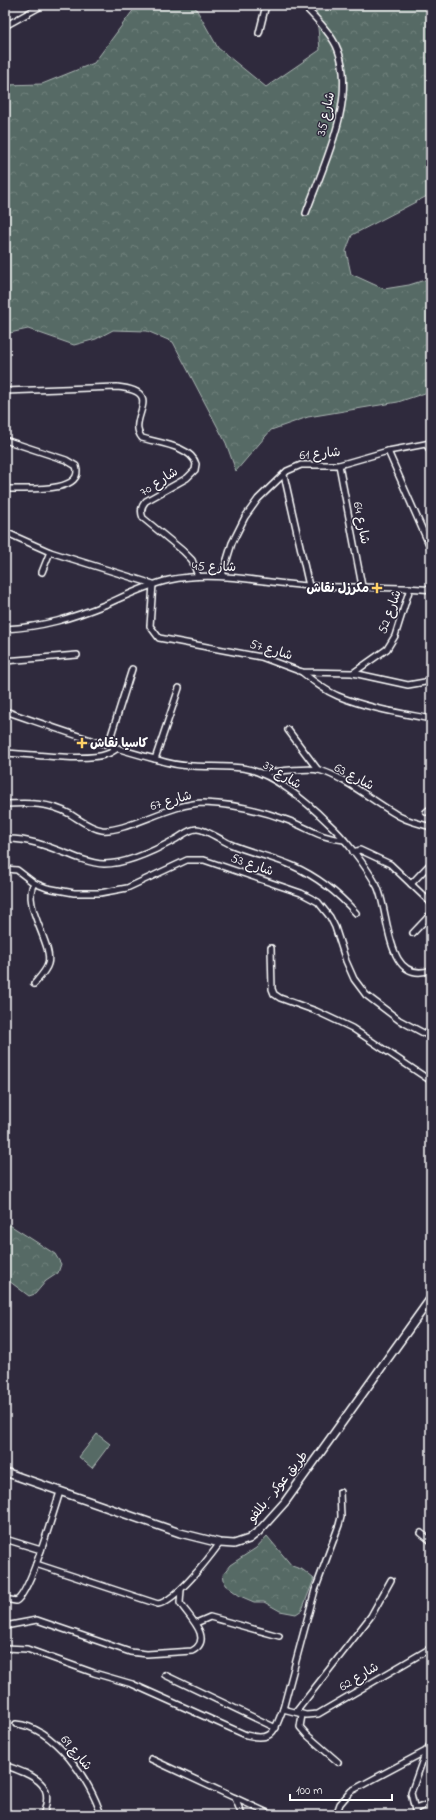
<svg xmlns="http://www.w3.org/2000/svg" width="436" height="1820" font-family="'Indie Flower','Playpen Sans Arabic',sans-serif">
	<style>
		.forest { fill: url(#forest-crowns); stroke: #aab5b2 }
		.pitch { fill: #566b65; stroke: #aab5b2 }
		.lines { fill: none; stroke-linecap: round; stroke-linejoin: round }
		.minor-casing { stroke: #fff; stroke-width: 8 }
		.tertiary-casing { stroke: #fff; stroke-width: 10 }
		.minor { stroke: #2f2a3d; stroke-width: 5 }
		.tertiary { stroke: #2f2a3d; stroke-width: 7 }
		.poi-dot { fill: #ffd166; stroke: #2f2a3d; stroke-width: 1.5 }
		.labels { text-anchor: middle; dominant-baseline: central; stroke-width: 3; stroke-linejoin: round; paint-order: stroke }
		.street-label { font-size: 13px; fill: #fff; stroke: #2f2a3d }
		.poi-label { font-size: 13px; font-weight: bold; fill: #fff; stroke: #2f2a3d; text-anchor: end }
	</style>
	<defs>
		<pattern id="forest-crowns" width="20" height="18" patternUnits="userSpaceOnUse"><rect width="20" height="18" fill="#566b65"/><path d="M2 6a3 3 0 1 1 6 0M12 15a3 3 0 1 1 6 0" fill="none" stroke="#6f817c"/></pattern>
	</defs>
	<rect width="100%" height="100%" fill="#2f2a3d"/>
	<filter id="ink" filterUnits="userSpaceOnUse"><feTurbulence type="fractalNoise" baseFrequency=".025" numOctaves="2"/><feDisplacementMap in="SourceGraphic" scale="8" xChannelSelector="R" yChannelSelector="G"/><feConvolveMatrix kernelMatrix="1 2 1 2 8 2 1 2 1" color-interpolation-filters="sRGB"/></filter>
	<g filter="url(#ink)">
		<g class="forest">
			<path d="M137,5H194L218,48L266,87L320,50L316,5H431V194L352,235L346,251L351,274L384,289L409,285L431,278V391L398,402L308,417L271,430L236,471L226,443L173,342L147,331L113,330L96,339L74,345L28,329L5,334V85L42,84L94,63Z"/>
			<path d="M5,1222L55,1254L61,1264L58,1273L46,1281L35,1294L29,1296L5,1278Z"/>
			<path d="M267,1536L292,1566L303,1570L314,1579L302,1610L296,1614L280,1611L264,1602H254L240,1596L225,1585L223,1574L230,1565L256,1548Z"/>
		</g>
		<path class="pitch" d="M97,1434L110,1444L92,1468L79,1457Z"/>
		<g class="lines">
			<g class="minor-casing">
				<g id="minor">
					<path d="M303,5C314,16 333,35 338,50C357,100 323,166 306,213"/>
					<path d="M5,26L43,5"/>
					<path d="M259,33L266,5"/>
					<path d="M5,391L117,387C168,392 125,418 142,438C158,443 191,446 196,464L195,470L187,478L146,501C141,506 140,511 143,518L183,551L192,560L198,576"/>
					<path d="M5,440L66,460L76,466C86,495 19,488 5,489"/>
					<path d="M426,444L431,452"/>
					<path d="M388,451L431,549"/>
					<path d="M339,465L362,586"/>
					<path d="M284,475L309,586"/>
					<path d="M5,532L50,552L153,584L150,626L159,638L261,657L302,672L353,673L408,685L425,682L431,678"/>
					<path d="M42,572L50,552"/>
					<path d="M222,576L232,543L245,517L258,499L287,471L301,465H339L388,451L431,443"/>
					<path d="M5,629C43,627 72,618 107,604C127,595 147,585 169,580C217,570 262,583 310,586C350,588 391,586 431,590"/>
					<path d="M5,661L77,655"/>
					<path d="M302,672C313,681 324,690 338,696C367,708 400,713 431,719"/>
					<path d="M353,673L387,649L395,636L410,588"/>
					<path d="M5,711C55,728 104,746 155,759C167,763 180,766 193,766C209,767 226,766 242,768C270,771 307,802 327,822C344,837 366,866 377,886C390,912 385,986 431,970"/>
					<path d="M288,730L318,770"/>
					<path d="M108,745L132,669"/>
					<path d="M5,753C28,754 87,762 107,754C111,753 114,750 118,748"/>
					<path d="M155,759L179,688"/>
					<path d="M261,773C275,772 306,767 319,770C346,778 370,799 394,813C405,821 418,823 431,827"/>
					<path d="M5,804C28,803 49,802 70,814C80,820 90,828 102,830C109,831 116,829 123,827C147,820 179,803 204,803C233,804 260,810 287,820C309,828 319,838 344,840"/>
					<path d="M426,812L431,808"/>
					<path d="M5,839C31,838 54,849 78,858C87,861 95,864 104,864C127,864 156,850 176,839C183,835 189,829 197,829C205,829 221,840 230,844C251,853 273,857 293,866C318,877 338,893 356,913"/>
					<path d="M353,852L360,850L390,864L431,903"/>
					<path d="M5,869L17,870L34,883L47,888L74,893H100L127,888L187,860H204L301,893L318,902L330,917L335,927L346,961L354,979L366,995L399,1020L431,1037"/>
					<path d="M411,884L431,863"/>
					<path d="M413,933L431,914"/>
					<path d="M271,948L272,989L274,994L280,998L316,1011L352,1028L431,1081"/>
					<path d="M34,984C39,978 46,971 48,964C54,945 21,905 34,883"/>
					<path d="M421,1533L431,1541"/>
					<path d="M5,1539L41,1550"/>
					<path d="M36,1564L158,1604C176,1601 209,1558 220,1543"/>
					<path d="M5,1599L16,1601C30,1594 54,1510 60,1492"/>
					<path d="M196,1623L210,1617L279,1636"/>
					<path d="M5,1626L37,1620L130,1652L147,1654L192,1651C215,1639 188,1616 180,1603L181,1590"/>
					<path d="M5,1648L27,1649L94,1673L132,1684L246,1735C273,1742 274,1732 283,1709L315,1590L339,1525L341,1517L340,1492"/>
					<path d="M165,1675L276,1728"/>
					<path d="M283,1709L306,1715L318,1714L431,1648"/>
					<path d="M296,1712L371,1616L391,1580"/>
					<path d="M302,1715L300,1727L307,1735L338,1762"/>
					<path d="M16,1724C54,1727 91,1781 101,1815"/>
					<path d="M151,1759L272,1815"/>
					<path d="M5,1766C12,1767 19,1771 25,1773C47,1783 51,1793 43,1815"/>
					<path d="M235,1798L242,1815"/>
					<path d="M415,1809L431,1803"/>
					<path d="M336,1815L340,1804L351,1791L426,1751L431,1743"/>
					<path d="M416,1815L411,1793L426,1751"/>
				</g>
			</g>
			<g class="tertiary-casing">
				<path id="tertiary" d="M5,1472L180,1533L220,1543L234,1544L249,1539L259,1531L285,1502L431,1298"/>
			</g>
			<use href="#minor" class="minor"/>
			<use href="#tertiary" class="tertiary"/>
		</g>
	</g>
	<g class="poi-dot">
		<path d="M375 582h4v4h4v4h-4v4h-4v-4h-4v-4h4z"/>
		<path d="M80 737h4v4h4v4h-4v4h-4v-4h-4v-4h4z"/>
	</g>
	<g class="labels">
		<g class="street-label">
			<text transform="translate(326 114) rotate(-77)">شارع 35</text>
			<text transform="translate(320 454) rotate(-5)">شارع 61</text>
			<text transform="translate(159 482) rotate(-33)">شارع 70</text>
			<text transform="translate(361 523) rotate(79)">شارع 64</text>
			<text transform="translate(214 567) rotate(1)">شارع 45</text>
			<text transform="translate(390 612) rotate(-70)">شارع 52</text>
			<text transform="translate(271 650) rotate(17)">شارع 57</text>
			<text transform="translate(282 775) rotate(31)">شارع 37</text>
			<text transform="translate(354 777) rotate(28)">شارع 63</text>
			<text transform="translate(171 801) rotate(-16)">شارع 67</text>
			<text transform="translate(252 865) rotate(19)">شارع 53</text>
			<text transform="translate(278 1487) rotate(-51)">طريق عوكر - بللفو</text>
			<text transform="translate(359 1677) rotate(-31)">شارع 62</text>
			<text transform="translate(76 1753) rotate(50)">شارع 69</text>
		</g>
		<g class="poi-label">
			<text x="369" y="588">مكرزل نقاش</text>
			<text x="90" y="743" text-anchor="start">كاسيا نقاش</text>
		</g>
	</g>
	<rect width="436" height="1820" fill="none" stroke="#2f2a3d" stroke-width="20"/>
	<rect x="10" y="10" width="416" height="1800" fill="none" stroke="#fff" stroke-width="1.5" filter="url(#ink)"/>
	<path d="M290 1794v6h102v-6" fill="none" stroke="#ffffff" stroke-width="2"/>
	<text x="296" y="1794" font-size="12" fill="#ffffff" stroke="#2f2a3d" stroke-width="3" paint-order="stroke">100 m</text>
</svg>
